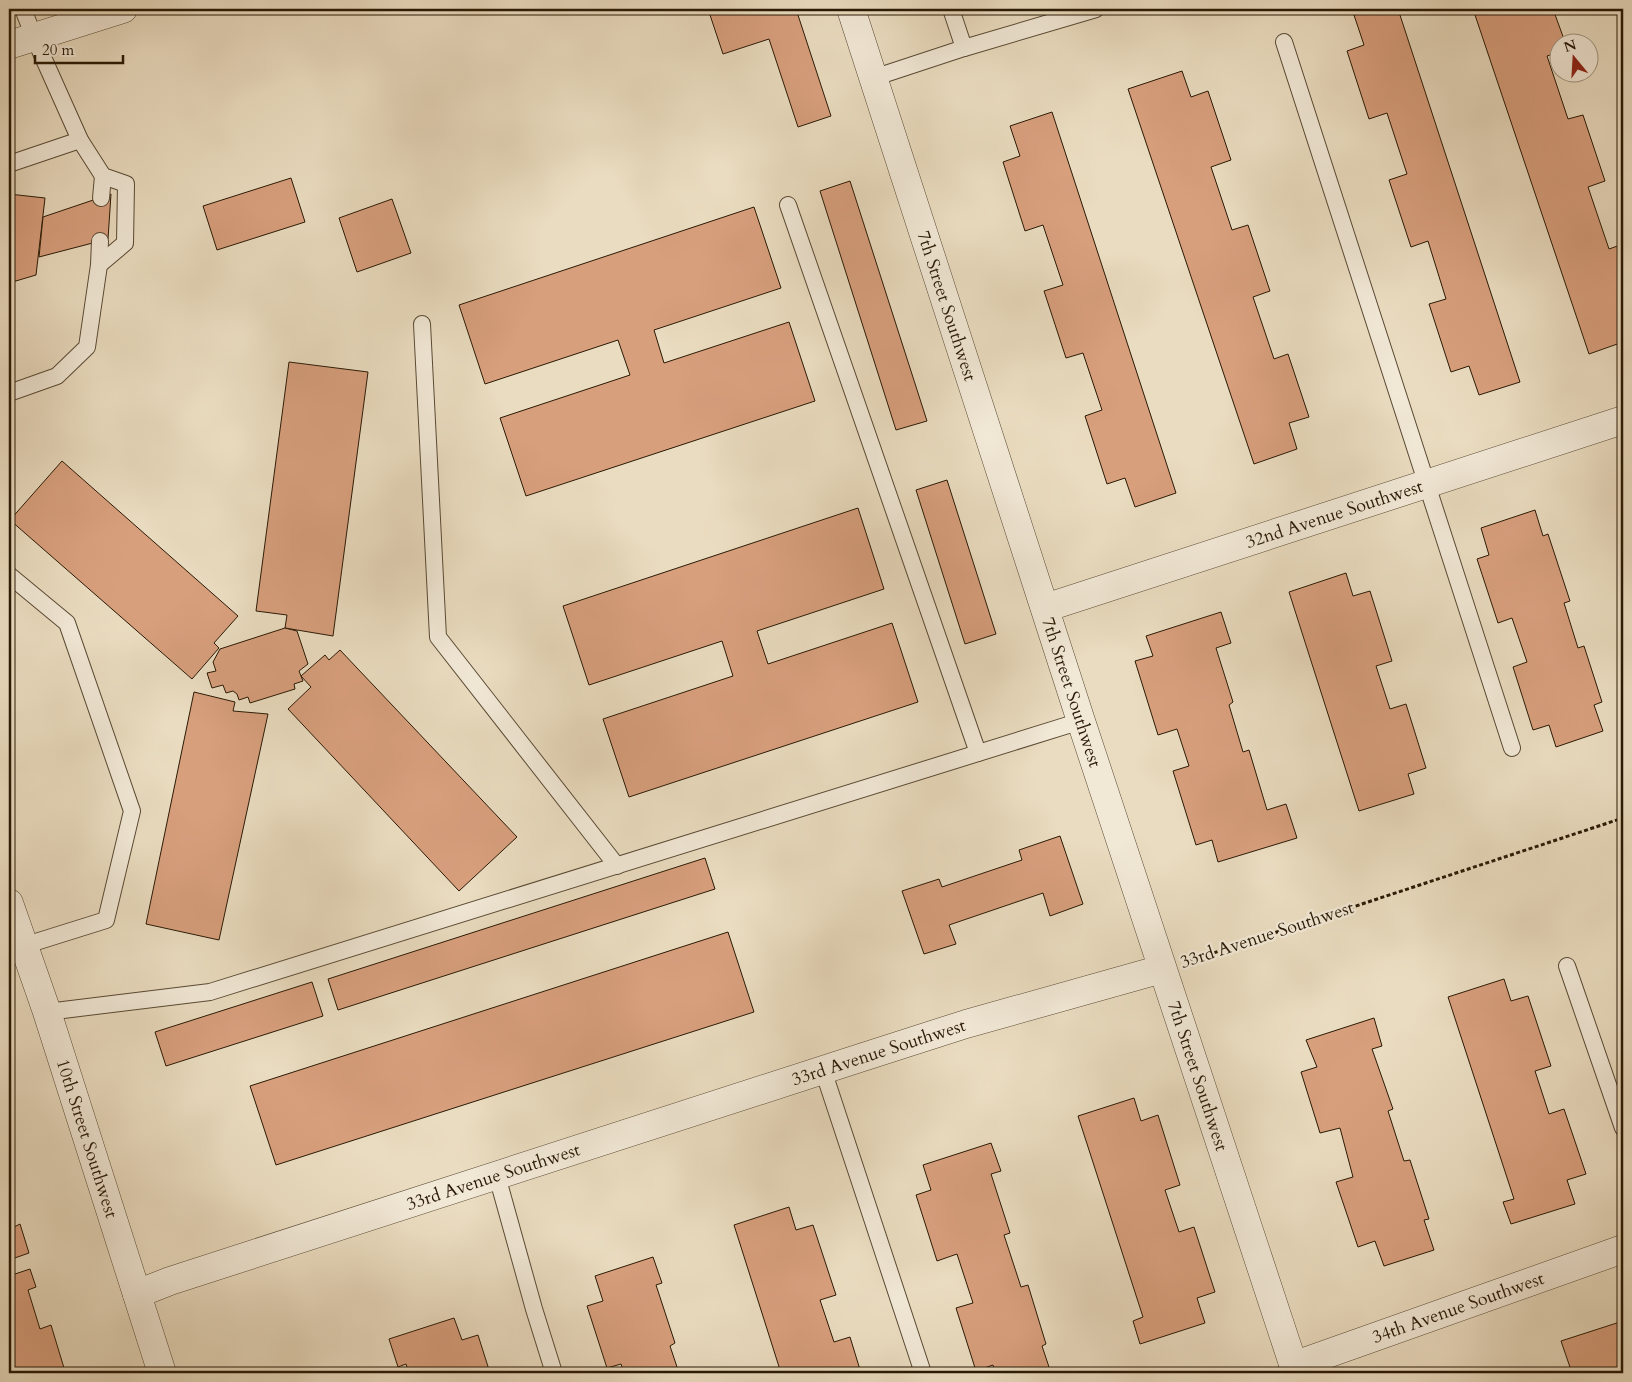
<svg xmlns="http://www.w3.org/2000/svg" width="1632" height="1382" font-family="Cardo,serif">
	<style>
		.building { fill: #d89f7d; stroke: #291905 }
		.lines { fill: none; stroke-linecap: round; stroke-linejoin: round }
		.service-casing { stroke: #594a34; stroke-width: 18 }
		.minor-casing { stroke: #594a34; stroke-width: 29 }
		.tertiary-casing { stroke: #594a34; stroke-width: 29 }
		.path { stroke: #291905; stroke-width: 3; stroke-dasharray: 4 2.5; stroke-linecap: butt }
		.service { stroke: #f1e8d6; stroke-width: 16 }
		.minor { stroke: #f1e8d6; stroke-width: 28 }
		.tertiary { stroke: #f1e8d6; stroke-width: 28 }
		.labels { text-anchor: middle; dominant-baseline: central; stroke-width: 4.5; stroke-linejoin: round; paint-order: stroke }
		.street-label { font-size: 18px; fill: #291905; stroke: #f1e8d6 }
	</style>
	<rect width="100%" height="100%" fill="#eadcc0"/>
	<filter id="stains"><feTurbulence type="fractalNoise" baseFrequency=".004" numOctaves="4"/><feColorMatrix values="0 0 0 0 .2 0 0 0 0 .09 0 0 0 0 .02 0 0 0 .5 -.17"/></filter>
	<radialGradient id="worn" r=".72"><stop offset=".6" stop-color="#630" stop-opacity="0"/><stop offset="1" stop-color="#630" stop-opacity=".3"/></radialGradient>
	<g class="building">
		<path d="M708,9H796L831,116L798,127L769,39L723,54Z"/>
		<path d="M1372,9H1398L1520,382L1479,395L1469,366L1451,372L1429,304L1446,299L1428,241L1411,247L1389,180L1407,174L1387,113L1369,119L1347,51L1364,45L1354,15Z"/>
		<path d="M1473,9H1553L1565,42H1560V52L1547,56L1568,119L1583,115L1605,181L1588,187L1609,249L1623,244V342L1589,354Z"/>
		<path d="M1182,71L1191,97L1208,91L1231,160L1211,167L1232,230L1248,225L1270,291L1253,297L1274,359L1288,354L1309,417L1289,423L1297,449L1254,464L1128,89Z"/>
		<path d="M1052,112L1176,493L1135,507L1125,478L1107,484L1085,416L1102,410L1083,353L1066,358L1044,291L1063,285L1043,225L1025,231L1003,162L1020,156L1010,126Z"/>
		<path d="M291,178L305,222L217,250L203,206Z"/>
		<path d="M850,181L927,421L896,430L820,191Z"/>
		<path d="M9,194L45,198L36,275L9,283Z"/>
		<path d="M111,194L108,239L39,257L43,217Z"/>
		<path d="M392,199L411,253L357,272L339,218Z"/>
		<path d="M754,207L781,288L654,330L664,363L789,322L815,401L526,496L500,418L630,375L618,340L485,384L459,305Z"/>
		<path d="M289,362L368,372L333,636L285,628L287,615L256,611Z"/>
		<path d="M62,461L238,616L214,643L219,648L192,679L10,520Z"/>
		<path d="M947,480L996,634L965,644L916,490Z"/>
		<path d="M858,508L884,589L757,631L768,664L892,623L918,702L629,797L603,719L733,676L722,641L589,685L563,606Z"/>
		<path d="M1535,510L1543,536L1548,534L1570,601L1564,603L1578,648L1584,646L1602,702L1594,705L1603,731L1556,747L1549,725L1533,730L1513,667L1527,662L1512,618L1498,623L1477,559L1489,555L1481,528Z"/>
		<path d="M1346,573L1353,596L1370,591L1392,661L1376,666L1390,709L1406,704L1426,768L1408,774L1414,794L1359,811L1289,592Z"/>
		<path d="M1221,612L1231,643L1216,648L1233,702L1229,705L1243,752L1249,750L1267,810L1286,804L1297,838L1218,862L1212,840L1196,845L1173,771L1189,766L1177,729L1158,735L1135,661L1153,656L1146,636Z"/>
		<path d="M285,628L297,631L308,664L299,671L303,681L294,684L295,689L250,703L248,697L239,700L237,694L233,691L226,693L223,685L212,688L207,673L216,671L213,662L220,649Z"/>
		<path d="M340,650L517,837L459,891L288,709L311,687L301,676L325,655L329,660Z"/>
		<path d="M194,692L235,702L233,711L268,714L219,940L146,924Z"/>
		<path d="M1060,836L1083,904L1050,916L1043,893L949,925L956,944L924,954L902,891L939,879L942,887L1022,860L1019,850Z"/>
		<path d="M705,858L715,889L338,1010L328,979Z"/>
		<path d="M728,932L754,1012L276,1165L250,1086Z"/>
		<path d="M1504,979L1511,1001L1528,996L1551,1066L1535,1071L1549,1114L1564,1109L1586,1174L1567,1180L1575,1204L1511,1224L1503,1202L1514,1199L1448,997Z"/>
		<path d="M312,982L323,1016L166,1066L155,1032Z"/>
		<path d="M1374,1018L1382,1046L1372,1049L1393,1109L1388,1111L1404,1161L1410,1160L1429,1219L1424,1220L1434,1250L1384,1266L1375,1241L1358,1247L1336,1182L1353,1177L1340,1128L1320,1133L1301,1072L1317,1067L1306,1040Z"/>
		<path d="M1134,1098L1141,1121L1158,1115L1180,1185L1165,1190L1179,1232L1194,1227L1215,1292L1197,1298L1205,1323L1140,1344L1133,1321L1143,1317L1078,1116Z"/>
		<path d="M991,1143L1001,1171L991,1174L1010,1233L1004,1235L1021,1287L1028,1285L1046,1344L1042,1346L1051,1373H995L993,1365L976,1371L956,1308L973,1303L957,1254L937,1261L916,1195L931,1190L923,1165Z"/>
		<path d="M789,1207L796,1230L813,1225L836,1295L820,1300L834,1342L850,1337L861,1373H781L734,1225Z"/>
		<path d="M9,1210L14,1227L20,1224L29,1253L9,1260Z"/>
		<path d="M653,1257L662,1283L656,1285L675,1343L670,1346L679,1373H624L621,1364L607,1368L587,1306L603,1301L595,1276Z"/>
		<path d="M30,1269L36,1287L28,1290L40,1329L51,1325L64,1368L47,1373H9V1276Z"/>
		<path d="M454,1318L462,1340L478,1335L490,1373H409L406,1364L398,1367L389,1339Z"/>
		<path d="M1623,1321V1373H1572L1561,1341Z"/>
	</g>
	<g class="lines">
		<g class="service-casing">
			<g id="service">
				<path d="M23,9L34,37L80,140L103,176L126,184L125,243L99,265"/>
				<path d="M951,9L964,48L1096,9"/>
				<path d="M1284,42L1512,748"/>
				<path d="M873,78L964,48"/>
				<path d="M9,164L80,140"/>
				<path d="M101,198L103,176"/>
				<path d="M788,205L978,753"/>
				<path d="M422,324L438,637L617,866"/>
				<path d="M9,393L57,376L87,347L99,265L100,241"/>
				<path d="M9,575L67,623L132,811L106,920L23,946"/>
				<path d="M1567,966L1623,1128"/>
				<path d="M47,1012L210,992L1081,721"/>
				<path d="M823,1070L923,1373"/>
				<path d="M497,1176L534,1309L554,1373"/>
			</g>
		</g>
		<g class="minor-casing">
			<g id="minor">
				<path id="s1" d="M851,9L1081,721L1296,1373"/>
				<path id="s2" d="M1045,608L1623,420"/>
				<path id="s3" d="M137,1294L170,1281L860,1058L966,1024L1162,969"/>
				<path id="s4" d="M1293,1366L1623,1249"/>
			</g>
		</g>
		<g class="tertiary-casing">
			<g id="tertiary">
				<path d="M9,45L123,9"/>
				<path id="s5" d="M9,903L47,1012L162,1373"/>
			</g>
		</g>
		<path class="path" d="M1189,961L1623,818"/>
		<use href="#service" class="service"/>
		<use href="#minor" class="minor"/>
		<use href="#tertiary" class="tertiary"/>
	</g>
	<g class="labels">
		<g class="street-label">
			<text stroke="none"><textPath href="#s1" startOffset="312">7th Street Southwest</textPath></text>
			<text stroke="none"><textPath href="#s2" startOffset="304">32nd Avenue Southwest</textPath></text>
			<text stroke="none"><textPath href="#s1" startOffset="718">7th Street Southwest</textPath></text>
			<text transform="translate(1267 935) rotate(-18)">33rd Avenue Southwest</text>
			<text stroke="none"><textPath href="#s3" startOffset="780">33rd Avenue Southwest</textPath></text>
			<text stroke="none"><textPath href="#s1" startOffset="1122">7th Street Southwest</textPath></text>
			<text stroke="none"><textPath href="#s5" startOffset="248">10th Street Southwest</textPath></text>
			<text stroke="none"><textPath href="#s3" startOffset="375">33rd Avenue Southwest</textPath></text>
			<text stroke="none"><textPath href="#s4" startOffset="175">34th Avenue Southwest</textPath></text>
		</g>
	</g>
	<rect width="1632" height="1382" fill="none" stroke="#eadcc0" stroke-width="30"/>
	<rect x="10" y="10" width="1612" height="1362" fill="none" stroke="#291905" stroke-width="2.5"/>
	<rect x="15" y="15" width="1602" height="1352" fill="none" stroke="#291905"/>
	<g transform="translate(1574 58) rotate(342)"><circle r="24" fill="#f1e8d6" stroke="#a19582"/>
	<path d="M0-4L9 19L0 12L-9 19Z" fill="#8f2418"/>
	<text y="-8" font-size="14" font-weight="bold" text-anchor="middle" fill="#291905">N</text>
	</g>
	<path d="M35 55v8h88v-8" fill="none" stroke="#291905" stroke-width="2.5"/>
	<text x="42" y="55" font-size="15" fill="#291905" stroke="#f1e8d6" stroke-width="4" paint-order="stroke">20 m</text>
	<rect width="100%" height="100%" filter="url(#stains)"/>
	<rect width="100%" height="100%" fill="url(#worn)"/>
</svg>
